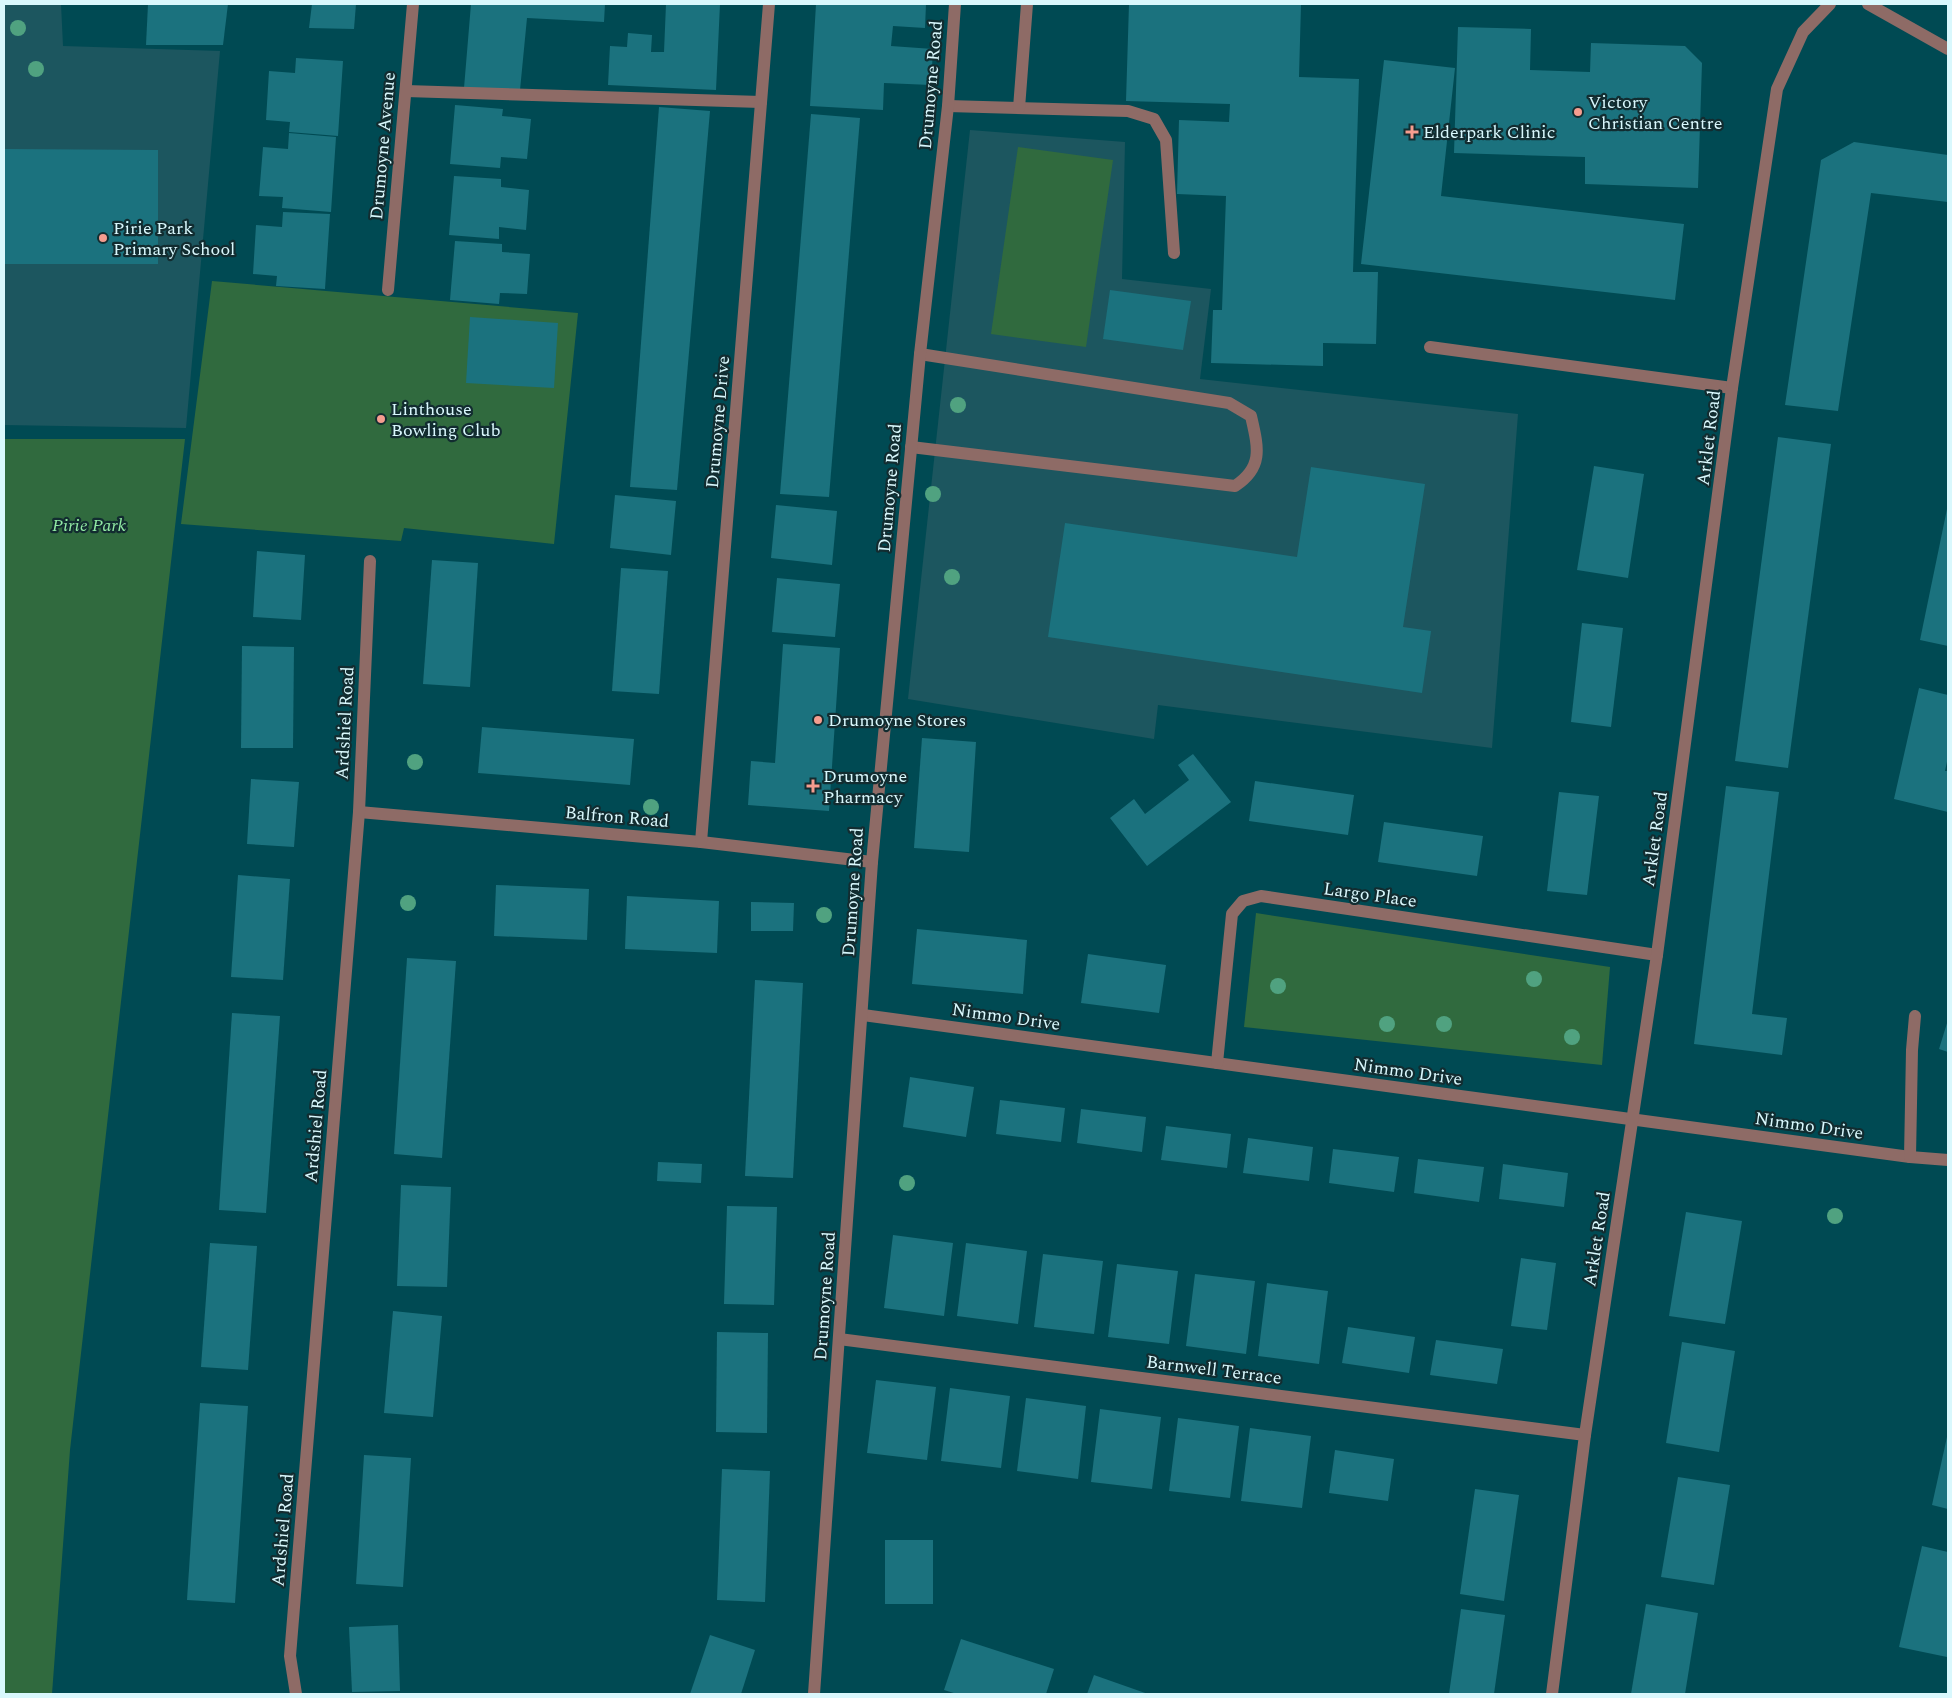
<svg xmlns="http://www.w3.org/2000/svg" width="1952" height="1698" font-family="Spectral,serif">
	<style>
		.built { fill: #1c565f }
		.green { fill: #306a3e }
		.building { fill: #1b727e }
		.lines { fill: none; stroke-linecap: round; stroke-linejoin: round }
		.minor { stroke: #8e6b66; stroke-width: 12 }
		.tree { fill: #50a280 }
		.poi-dot { fill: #f59d8f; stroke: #122c30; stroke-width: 2 }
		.labels { text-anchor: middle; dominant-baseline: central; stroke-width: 4.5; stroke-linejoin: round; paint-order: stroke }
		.street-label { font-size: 18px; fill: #d9f8fd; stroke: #122c30 }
		.poi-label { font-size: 18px; fill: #d9f8fd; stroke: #122c30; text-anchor: start }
		.park-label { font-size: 18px; font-style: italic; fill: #92eaa4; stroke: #122c30 }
	</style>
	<rect width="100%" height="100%" fill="#004a53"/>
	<g class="built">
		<path d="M4,4H61L63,46L220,51L186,428L4,425Z"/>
		<path d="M970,130L1125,142L1122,279L1211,289L1200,379L1518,414L1492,748L1158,705L1154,739L908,699Z"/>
	</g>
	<g class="green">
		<path d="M1018,147L1113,160L1086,347L991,334Z"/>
		<path d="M212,281L578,313L554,544L404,528L401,541L181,524Z"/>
		<path d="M4,439H185L70,1450L52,1694H4Z"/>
		<path d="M1256,913L1610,967L1602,1065L1244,1027Z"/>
	</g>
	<g class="building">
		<path d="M148,4H228L223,45H146Z"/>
		<path d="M312,4H356L354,29L309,28Z"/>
		<path d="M471,4H605L604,22L527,18L520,90L464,88Z"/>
		<path d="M666,4H720L716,90L608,85L610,46L627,47L628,33L652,35L651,52H664Z"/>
		<path d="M816,4H926L925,28L893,26L891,46L933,49L931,85L884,83L883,110L810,106Z"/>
		<path d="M1129,4H1301L1299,77L1359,79L1353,272H1378L1376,344L1323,343V366L1211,363L1213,310H1222L1226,196L1177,194L1179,120L1229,122L1230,104L1126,101Z"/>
		<path d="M1458,27L1531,29L1530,70L1590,72L1591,43L1685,46L1702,63L1698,188L1585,184V157L1454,153Z"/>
		<path d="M296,58L343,61L338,136L289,132L290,122L266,120L269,71L295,73Z"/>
		<path d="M1384,60L1455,68L1441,196L1684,224L1675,300L1361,264Z"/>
		<path d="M455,105L503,109L502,116L531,119L527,159L501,157L500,168L450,164Z"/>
		<path d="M659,107L710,111L677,490L630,487Z"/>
		<path d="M811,114L860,118L829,497L780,494Z"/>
		<path d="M289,133L336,137L331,212L282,208L283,197L259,196L263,147L288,149Z"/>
		<path d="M1854,142L1948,155V202L1871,193L1838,411L1785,405L1821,160Z"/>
		<path d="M4,149L158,150V264H4Z"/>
		<path d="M454,176L501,179V187L529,190L526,230L499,227V239L449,235Z"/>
		<path d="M283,212L330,214L325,289L276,286L277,276L253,274L256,225L282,227Z"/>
		<path d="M455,241L502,244V252L530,254L527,294L500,293L499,304L450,300Z"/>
		<path d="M1110,290L1191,301L1183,350L1103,339Z"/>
		<path d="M470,317L558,323L554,388L466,383Z"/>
		<path d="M1778,437L1831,444L1788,768L1735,761Z"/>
		<path d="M1594,466L1644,474L1628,578L1577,570Z"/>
		<path d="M1311,467L1425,484L1403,627L1431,631L1422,693L1048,637L1065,523L1297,557Z"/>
		<path d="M615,495L676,501L671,555L610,548Z"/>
		<path d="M776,505L837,511L832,565L771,558Z"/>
		<path d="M1947,509H1948V646L1920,640Z"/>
		<path d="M257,551L305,555L301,620L253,617Z"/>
		<path d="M432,560L478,563L470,687L423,684Z"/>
		<path d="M621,568L668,571L659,694L612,691Z"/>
		<path d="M777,578L840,584L835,637L772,632Z"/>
		<path d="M1582,623L1623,628L1611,727L1571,722Z"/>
		<path d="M783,644L840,648L829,811L748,805L751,761L775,763Z"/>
		<path d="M242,646L294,647L293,748H241Z"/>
		<path d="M1919,688L1948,695V757L1945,771H1948V812L1894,799Z"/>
		<path d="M482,727L634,739L630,785L478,773Z"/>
		<path d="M922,738L976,742L969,852L914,848Z"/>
		<path d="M1193,754L1231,802L1147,866L1110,818L1134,799L1145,814L1189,780L1178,765Z"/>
		<path d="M251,779L299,782L294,847L247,844Z"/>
		<path d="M1255,781L1354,795L1348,835L1249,821Z"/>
		<path d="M1726,786L1779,792L1752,1014L1787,1018L1782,1055L1694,1044Z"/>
		<path d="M1559,792L1599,796L1587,895L1547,891Z"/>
		<path d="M1384,822L1483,836L1477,876L1378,862Z"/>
		<path d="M238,875L290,879L283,980L231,977Z"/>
		<path d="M496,885L589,889L587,940L494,936Z"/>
		<path d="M627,896L719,901L717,953L625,949Z"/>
		<path d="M751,902L794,903L793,931H751Z"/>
		<path d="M917,929L1027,940L1023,994L912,984Z"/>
		<path d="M1088,954L1166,965L1159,1013L1081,1003Z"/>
		<path d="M407,958L456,961L442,1158L394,1154Z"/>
		<path d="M755,980L803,983L793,1178L745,1176Z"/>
		<path d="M232,1013L280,1016L266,1213L219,1210Z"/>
		<path d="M1948,1020V1052L1939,1049Z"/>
		<path d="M910,1077L974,1087L966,1137L903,1127Z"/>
		<path d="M1000,1100L1065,1108L1061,1142L996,1134Z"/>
		<path d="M1081,1109L1146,1117L1142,1152L1077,1143Z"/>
		<path d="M1166,1126L1231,1134L1227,1168L1161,1160Z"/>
		<path d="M1248,1138L1313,1147L1309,1181L1243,1173Z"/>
		<path d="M1333,1149L1399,1157L1394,1192L1329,1183Z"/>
		<path d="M1418,1159L1484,1167L1479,1202L1414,1193Z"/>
		<path d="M658,1162L702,1164L701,1183L657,1181Z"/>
		<path d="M1503,1164L1568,1173L1564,1207L1499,1199Z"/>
		<path d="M401,1185L451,1187L447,1287L397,1286Z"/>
		<path d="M727,1206L777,1207L774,1305L724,1304Z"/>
		<path d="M1686,1212L1742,1221L1725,1324L1669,1316Z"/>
		<path d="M893,1235L953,1243L944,1316L884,1308Z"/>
		<path d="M210,1243L257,1246L248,1370L201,1367Z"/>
		<path d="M966,1243L1027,1251L1018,1324L957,1316Z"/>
		<path d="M1043,1254L1103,1261L1094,1334L1034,1327Z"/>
		<path d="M1521,1258L1556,1263L1547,1330L1511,1326Z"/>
		<path d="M1117,1264L1178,1271L1169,1344L1108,1337Z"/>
		<path d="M1195,1274L1255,1281L1246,1354L1186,1346Z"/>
		<path d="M1267,1283L1328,1291L1319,1364L1258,1356Z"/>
		<path d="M393,1311L442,1316L433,1417L384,1413Z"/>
		<path d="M1348,1327L1415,1337L1409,1373L1342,1363Z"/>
		<path d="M717,1332L768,1333L767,1433L716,1432Z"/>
		<path d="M1436,1340L1503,1349L1497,1384L1430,1375Z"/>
		<path d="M1682,1342L1735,1351L1719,1452L1666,1443Z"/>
		<path d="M876,1380L936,1387L927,1460L867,1453Z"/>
		<path d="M950,1388L1010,1396L1001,1468L941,1461Z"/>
		<path d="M1026,1398L1086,1406L1078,1479L1017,1471Z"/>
		<path d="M200,1403L248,1406L235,1603L187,1600Z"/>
		<path d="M1100,1409L1161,1417L1152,1489L1091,1482Z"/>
		<path d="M1178,1418L1239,1426L1230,1498L1169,1491Z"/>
		<path d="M1250,1428L1311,1436L1302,1508L1241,1501Z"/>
		<path d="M1947,1437H1948V1509L1932,1505Z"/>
		<path d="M1335,1450L1394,1459L1388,1501L1329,1493Z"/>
		<path d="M364,1455L411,1458L403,1587L356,1584Z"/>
		<path d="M722,1469L770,1471L765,1602L717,1600Z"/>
		<path d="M1678,1477L1730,1485L1714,1585L1661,1577Z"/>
		<path d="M1475,1489L1519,1495L1504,1601L1460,1594Z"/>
		<rect x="885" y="1540" width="48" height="64"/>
		<path d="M1922,1546L1948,1552L1947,1657L1899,1647Z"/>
		<path d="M1646,1604L1698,1613L1685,1694H1631Z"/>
		<path d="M1461,1609L1505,1615L1494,1694H1449Z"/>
		<path d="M398,1625L400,1691L352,1692L349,1627Z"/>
		<path d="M710,1635L755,1650L741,1694H690Z"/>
		<path d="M961,1639L1054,1669L1046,1694H957L944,1690Z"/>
		<path d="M1094,1675L1148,1694H1087Z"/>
	</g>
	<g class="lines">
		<g class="minor">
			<path d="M1868,4L1948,49"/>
			<path d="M406,91L761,102"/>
			<path d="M948,106L1128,111L1154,119L1166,140L1174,253"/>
			<path d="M1019,108L1027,4"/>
			<path d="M388,290L413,4"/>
			<path d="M1430,347L1732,388"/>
			<path d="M911,447L1235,486C1264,467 1258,447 1251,416L1229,403L920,354"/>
			<path d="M359,812L701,842L872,862"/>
			<path d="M701,842L769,4"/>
			<path d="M863,1015L1910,1157L1948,1160"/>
			<path d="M1217,1063L1232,914L1243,901L1261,896L1657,955"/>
			<path d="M1910,1157L1912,1050L1915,1016"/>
			<path d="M839,1339L1585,1435"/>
			<path d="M296,1694L290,1656L359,812L370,561"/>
			<path d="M814,1694L872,862L920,354L948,106L955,4"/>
			<path d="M1552,1694L1585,1435L1657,955L1732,388L1777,89L1803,32L1830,4"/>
		</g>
	</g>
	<g class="tree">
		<circle cx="18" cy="28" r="8"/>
		<circle cx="36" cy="69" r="8"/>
		<circle cx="958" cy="405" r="8"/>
		<circle cx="933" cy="494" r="8"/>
		<circle cx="952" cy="577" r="8"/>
		<circle cx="415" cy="762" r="8"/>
		<circle cx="651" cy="807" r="8"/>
		<circle cx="408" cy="903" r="8"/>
		<circle cx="824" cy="915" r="8"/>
		<circle cx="1534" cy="979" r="8"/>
		<circle cx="1278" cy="986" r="8"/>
		<circle cx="1387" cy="1024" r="8"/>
		<circle cx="1444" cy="1024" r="8"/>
		<circle cx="1572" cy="1037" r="8"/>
		<circle cx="907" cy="1183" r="8"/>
		<circle cx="1835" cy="1216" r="8"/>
	</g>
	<g class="poi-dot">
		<circle cx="1578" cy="112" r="5"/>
		<path d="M1409.5 124.5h5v5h5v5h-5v5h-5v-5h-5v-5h5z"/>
		<circle cx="103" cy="238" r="5"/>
		<circle cx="381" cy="419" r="5"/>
		<circle cx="818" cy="720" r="5"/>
		<path d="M810.5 778.5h5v5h5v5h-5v5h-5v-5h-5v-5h5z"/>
	</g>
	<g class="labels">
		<g class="street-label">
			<text transform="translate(931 85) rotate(-85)">Drumoyne Road</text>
			<text transform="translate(383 146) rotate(-85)">Drumoyne Avenue</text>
			<text transform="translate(718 422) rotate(-85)">Drumoyne Drive</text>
			<text transform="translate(1709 438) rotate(-83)">Arklet Road</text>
			<text transform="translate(890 488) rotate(-85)">Drumoyne Road</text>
			<text transform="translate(345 723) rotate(-87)">Ardshiel Road</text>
			<text transform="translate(617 817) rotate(5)">Balfron Road</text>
			<text transform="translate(1655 839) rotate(-82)">Arklet Road</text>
			<text transform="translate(853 892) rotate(-86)">Drumoyne Road</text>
			<text transform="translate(1370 895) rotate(8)">Largo Place</text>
			<text transform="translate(1006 1017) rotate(8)">Nimmo Drive</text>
			<text transform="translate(1408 1072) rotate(8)">Nimmo Drive</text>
			<text transform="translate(316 1126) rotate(-85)">Ardshiel Road</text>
			<text transform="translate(1809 1126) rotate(8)">Nimmo Drive</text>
			<text transform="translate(1597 1239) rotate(-81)">Arklet Road</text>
			<text transform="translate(825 1296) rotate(-86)">Drumoyne Road</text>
			<text transform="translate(1214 1370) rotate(7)">Barnwell Terrace</text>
			<text transform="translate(283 1530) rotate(-85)">Ardshiel Road</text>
		</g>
		<g class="poi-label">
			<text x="1588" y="102">Victory<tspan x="1588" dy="21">Christian Centre</tspan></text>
			<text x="1423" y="132">Elderpark Clinic</text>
			<text x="113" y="228">Pirie Park<tspan x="113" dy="21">Primary School</tspan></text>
			<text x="391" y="409">Linthouse<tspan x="391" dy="21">Bowling Club</tspan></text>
			<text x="828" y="720">Drumoyne Stores</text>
			<text x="823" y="776">Drumoyne<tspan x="823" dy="21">Pharmacy</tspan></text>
		</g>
		<g class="park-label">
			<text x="89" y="525">Pirie Park</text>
		</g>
	</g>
	<rect width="1952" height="1698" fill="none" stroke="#d9f8fd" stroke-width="10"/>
</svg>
